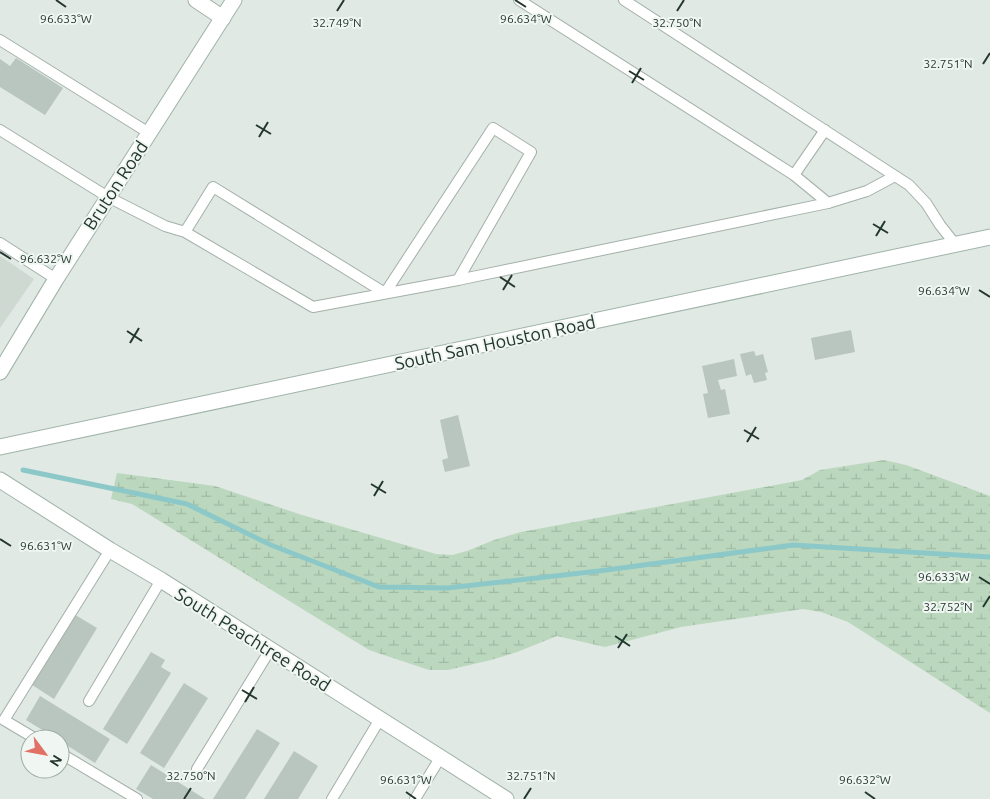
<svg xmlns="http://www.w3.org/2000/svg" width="990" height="799" font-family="Ubuntu,sans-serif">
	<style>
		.built { fill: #ced9d2 }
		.wetland { fill: url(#wetland-marsh) }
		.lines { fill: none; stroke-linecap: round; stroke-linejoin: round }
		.stream { stroke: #8dc8c9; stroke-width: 5 }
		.building { fill: #b9c6bf }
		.lane-casing { stroke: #a4b0a9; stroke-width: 12 }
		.street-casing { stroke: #a4b0a9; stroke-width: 17 }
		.secondary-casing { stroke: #a0b3aa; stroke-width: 17 }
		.lane { stroke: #fff; stroke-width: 10 }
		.street { stroke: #fff; stroke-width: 15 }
		.secondary { stroke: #fff; stroke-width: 15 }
		.ticks { fill: none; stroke: #23372f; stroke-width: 2 }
		.labels { text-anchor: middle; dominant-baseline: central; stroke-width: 4; stroke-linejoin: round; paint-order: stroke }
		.street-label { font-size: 18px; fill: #23372f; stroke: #f0f6f2 }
		.ticks-label { font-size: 12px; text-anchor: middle; fill: #23372f; stroke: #f0f6f2; stroke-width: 4; stroke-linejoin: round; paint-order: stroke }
	</style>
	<defs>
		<pattern id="wetland-marsh" width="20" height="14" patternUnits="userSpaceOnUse" patternTransform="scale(1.25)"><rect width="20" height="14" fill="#bbd8be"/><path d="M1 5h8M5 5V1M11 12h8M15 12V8" fill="none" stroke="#a0baa4"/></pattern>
	</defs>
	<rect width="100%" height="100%" fill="#e0e9e3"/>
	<path class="built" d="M0,256L34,279L0,328Z"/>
	<path class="wetland" d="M884,460L906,465L990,496V713L848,622L821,612L803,609L681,627L605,647L557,636L517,652L491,660L448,670H429L369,650L132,504L111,499L117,473L215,486L302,515L436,554L452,555L467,551L494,540L521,532L802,480L820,470Z"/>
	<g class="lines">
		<path class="stream" d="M23,470L187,504L271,545L379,587L447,588L599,571L793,545L990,557"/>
	</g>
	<g class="building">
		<path d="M16,58L63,88L45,115L0,87V59L10,66Z"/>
		<path d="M851,330L855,352L815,360L811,338Z"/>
		<path d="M754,351L756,356L763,354L768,372L765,373L767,380L754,383L751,374L746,376L740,354Z"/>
		<path d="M734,359L737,376L718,380L721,390L725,389L730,414L708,418L703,394L708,393L702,366Z"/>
		<path d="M458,415L470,466L445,472L442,460L448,458L440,420Z"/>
		<path d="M72,613L97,628L54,699L29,683Z"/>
		<path d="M151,652L165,660L161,667L171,673L127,744L103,729Z"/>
		<path d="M184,683L208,698L164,768L140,753Z"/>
		<path d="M40,696L110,739L95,763L60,741V739H57L26,720Z"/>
		<path d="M257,729L280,743L245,799H213Z"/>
		<path d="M294,751L318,766L298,799H264Z"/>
		<path d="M151,765L205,799H153L136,789Z"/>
	</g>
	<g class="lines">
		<g class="lane-casing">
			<g id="lane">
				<path d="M519,0L794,175L828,203L867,191L895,176"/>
				<path d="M624,0L909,185L926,203L940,225L955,244"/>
				<path d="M0,40L149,133"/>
				<path d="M0,130L108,197L165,226L185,232L213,187L385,293L493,128L531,152L458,280L313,307L185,232"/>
				<path d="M794,175L825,130"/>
				<path d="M0,243L56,279"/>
				<path d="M458,280L828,203"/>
				<path d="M89,701L161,580"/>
				<path d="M36,739L4,720L110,550"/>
				<path d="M60,753L137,799"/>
				<path d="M197,769L270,650"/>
				<path d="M332,799L380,719"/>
				<path d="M415,799L440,758"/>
			</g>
		</g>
		<g class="street-casing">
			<path id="street" d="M196,0L223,18"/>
		</g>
		<g class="secondary-casing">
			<g id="secondary">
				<path d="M0,372L56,279L234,0"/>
				<path d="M0,447L990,237"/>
				<path d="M0,480L110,550L161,580L506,799"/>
			</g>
		</g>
		<use href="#lane" class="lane"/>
		<use href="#street" class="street"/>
		<use href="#secondary" class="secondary"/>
	</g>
	<path class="ticks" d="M56,0L66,7M515,0L526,7M337,11L344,0M677,11L684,0M983,64L990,53M629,71L644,80M632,83L641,68M256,125L271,134M259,137L268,122M873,224L888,233M876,236L885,221M0,252L11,259M500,277L515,287M503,290L512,275M979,290L990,297M127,331L142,341M130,343L139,328M744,430L759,439M747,442L756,427M371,484L386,493M374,496L383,481M0,539L11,546M979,577L990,584M983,607L990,596M615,636L630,646M618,648L627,634M242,690L257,699M245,702L254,687M406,792L416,799M865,792L875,799M184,799L191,788M524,799L531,788"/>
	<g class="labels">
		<g class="street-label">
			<text transform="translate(115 185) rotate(-57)">Bruton Road</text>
			<text transform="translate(495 342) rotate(-12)">South Sam Houston Road</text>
			<text transform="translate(253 639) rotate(32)">South Peachtree Road</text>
		</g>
	</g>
	<g class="ticks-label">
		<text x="66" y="23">96.633°W</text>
		<text x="526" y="23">96.634°W</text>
		<text x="337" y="27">32.749°N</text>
		<text x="677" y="27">32.750°N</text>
		<text x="948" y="68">32.751°N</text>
		<text x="46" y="263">96.632°W</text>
		<text x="944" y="295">96.634°W</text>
		<text x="46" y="550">96.631°W</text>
		<text x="944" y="581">96.633°W</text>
		<text x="948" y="611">32.752°N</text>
		<text x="191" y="780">32.750°N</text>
		<text x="531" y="780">32.751°N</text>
		<text x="406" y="784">96.631°W</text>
		<text x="865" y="784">96.632°W</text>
	</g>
	<g transform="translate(45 754) rotate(122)"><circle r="24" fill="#f0f6f2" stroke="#9eaaa4"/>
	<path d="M0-4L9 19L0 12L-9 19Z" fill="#e27165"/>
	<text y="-8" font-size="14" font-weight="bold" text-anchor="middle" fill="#23372f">N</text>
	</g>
</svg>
